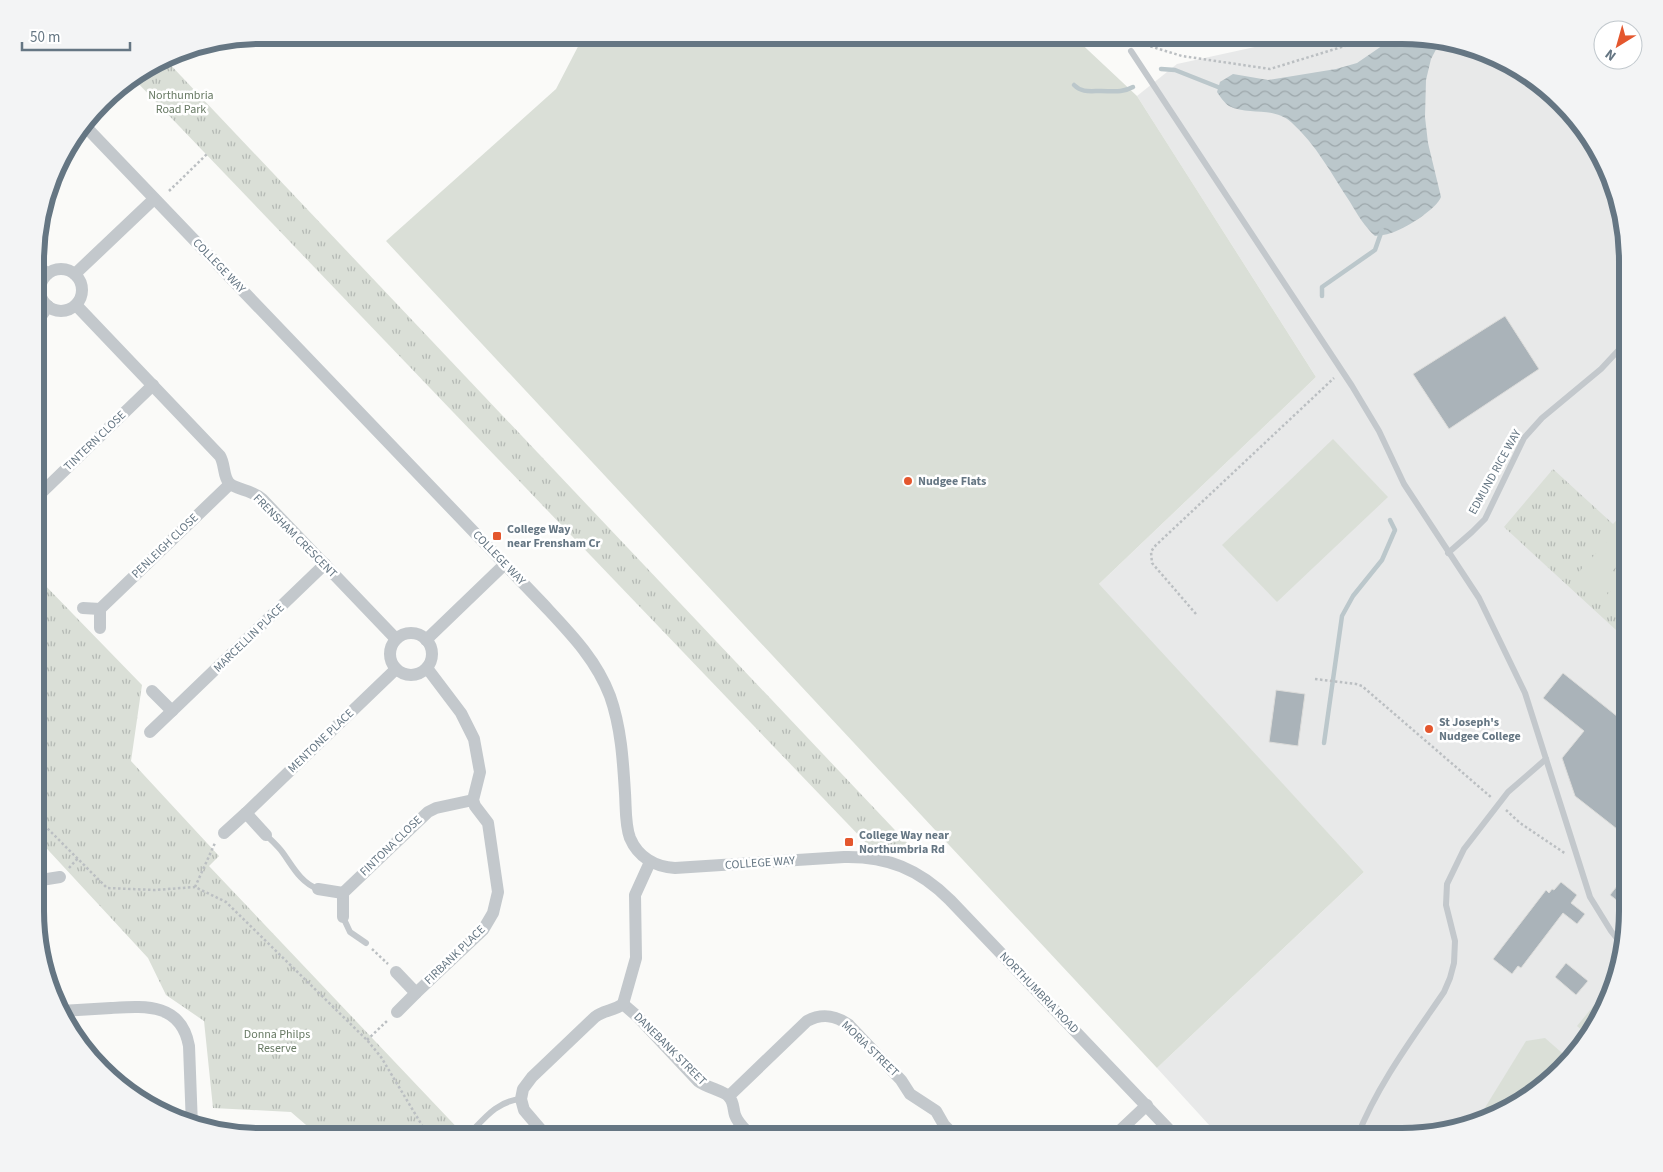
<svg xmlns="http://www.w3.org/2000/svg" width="1663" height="1172" font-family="'Source Sans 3',sans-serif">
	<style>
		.built { fill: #e8e9e9 }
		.forest { fill: url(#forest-firs) }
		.park { fill: url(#park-tufts) }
		.pitch { fill: #dadfd7 }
		.water { fill: url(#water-waves) }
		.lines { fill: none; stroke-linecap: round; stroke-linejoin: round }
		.stream { stroke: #bbc7cb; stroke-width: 4.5 }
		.building { fill: #aab3b9; stroke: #dcdcda }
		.path { stroke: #bbbfc2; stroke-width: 2.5; stroke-dasharray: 2.5 2.5; stroke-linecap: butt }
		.service { stroke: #c3c8cc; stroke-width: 6 }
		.minor { stroke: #c3c8cc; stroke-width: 12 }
		.poi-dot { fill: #e4572e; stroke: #fff; stroke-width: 2 }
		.labels { text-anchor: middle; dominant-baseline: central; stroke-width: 5; stroke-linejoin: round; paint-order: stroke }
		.park-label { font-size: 12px; fill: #687a64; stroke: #fff }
		.street-label { font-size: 12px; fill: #657683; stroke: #fff }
		.poi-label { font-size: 12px; font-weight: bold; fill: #657683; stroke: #fff; text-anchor: start }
		.rim { fill: none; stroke: #657683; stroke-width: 6 }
	</style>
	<defs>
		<pattern id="forest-firs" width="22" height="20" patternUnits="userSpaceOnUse" patternTransform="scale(1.25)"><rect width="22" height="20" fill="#dadfd7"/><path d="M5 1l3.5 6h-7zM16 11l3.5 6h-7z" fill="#b4b9b4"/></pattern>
		<pattern id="park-tufts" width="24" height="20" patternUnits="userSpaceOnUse" patternTransform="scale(1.25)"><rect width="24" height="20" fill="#dadfd7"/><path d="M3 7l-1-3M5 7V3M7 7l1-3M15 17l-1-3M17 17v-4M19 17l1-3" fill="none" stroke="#b4b9b4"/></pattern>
		<pattern id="water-waves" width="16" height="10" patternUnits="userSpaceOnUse" patternTransform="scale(1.25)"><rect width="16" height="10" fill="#bbc7cb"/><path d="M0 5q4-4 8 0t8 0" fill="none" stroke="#9ca6aa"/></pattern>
	</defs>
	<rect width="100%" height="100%" fill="#fafaf8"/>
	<path class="built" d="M1309,35H1417L1475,47L1540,82L1605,161L1628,246V926L1611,997L1581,1049L1502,1114L1403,1137H1220L1157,1068L1364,872L1098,585L1316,377L1137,96L1177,64Z"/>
	<path class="forest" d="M1152,35H1203L1157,44Z"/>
	<g class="park">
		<path d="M164,58L911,847L868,845L133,78Z"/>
		<path d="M1553,469L1613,524L1628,508V641L1504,527Z"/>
		<path d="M37,577L142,685L131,761L219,856L209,866L466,1137H320L291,1112L213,1108L204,1021L166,995L148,958L37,838Z"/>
	</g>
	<g class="pitch">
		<path d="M584,35H1072L1137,96L1316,377L1099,584L1364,872L1157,1068L386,241L556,89Z"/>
		<path d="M1333,439L1388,497L1277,602L1222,545Z"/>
		<path d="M1611,537L1628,554L1594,591L1576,575Z"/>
		<path d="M1628,572V607L1620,615L1603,599Z"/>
		<path d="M1615,980L1611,997L1589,1036L1577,1026Z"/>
		<path d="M1545,1038L1569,1059L1502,1114L1478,1119L1526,1041Z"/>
	</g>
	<path class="water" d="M1395,35H1417L1441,40L1431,59L1426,80L1425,117L1428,143L1441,197C1437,209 1403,230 1391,233C1386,235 1380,235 1375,236C1365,227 1357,214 1350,202C1332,175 1316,144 1291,122C1273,106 1249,116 1229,106C1224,103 1220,96 1217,92L1220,82L1233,74L1268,80L1336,69L1357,63L1392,39Z"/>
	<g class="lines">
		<g class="stream">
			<path d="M1161,69L1175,70L1223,89"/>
			<path d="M1074,85C1082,93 1090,91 1101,91C1113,91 1122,93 1133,87"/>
			<path d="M1322,296V287L1375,250L1382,230"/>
			<path d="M1324,743L1342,616L1353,596L1382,560L1395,530L1390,520"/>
		</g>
	</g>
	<g class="building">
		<path d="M1505,316L1539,369L1449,429L1413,374Z"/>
		<path d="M1563,673L1628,725V817L1617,829L1575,796L1562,758L1584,731L1543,698Z"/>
		<path d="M1276,690L1305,694L1298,746L1269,742Z"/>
		<path d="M1628,872V909L1610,895Z"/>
		<path d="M1561,882L1577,895L1571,903L1585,914L1577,924L1563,913L1521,968L1518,966L1512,974L1493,959L1546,890L1549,893L1552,889L1554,890Z"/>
		<path d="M1566,963L1588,981L1576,995L1555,977Z"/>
	</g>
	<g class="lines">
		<g class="path">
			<path d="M1121,35L1126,44"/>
			<path d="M1123,38L1131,41"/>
			<path d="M1136,42L1182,56L1270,69L1358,42L1363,35"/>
			<path d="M169,191L207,154"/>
			<path d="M1196,614L1152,563L1151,552L1154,547L1334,378"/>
			<path d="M1315,679L1356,684L1362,686L1492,798"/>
			<path d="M1506,810L1520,823L1566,854"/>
			<path d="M37,818L107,888L155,890L195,887L226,902L367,1040L381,1057L429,1137"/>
			<path d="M69,868L78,858"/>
			<path d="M195,887L215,843"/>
			<path d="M372,949L388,964"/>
			<path d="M367,1040L388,1020"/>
		</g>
		<g class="service">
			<path d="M1131,51L1352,386L1379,431L1404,484L1479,598L1525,693L1590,897L1611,931L1623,946"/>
			<path d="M1448,553L1472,532L1485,519L1524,438L1542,418L1601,369L1628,340"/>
			<path d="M266,835C272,841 278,846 283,853C293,867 301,883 318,889"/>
			<path d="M343,917L350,932L366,943"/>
			<path d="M473,1130C487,1115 499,1101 521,1099"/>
			<path d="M1357,1137C1378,1084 1412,1039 1444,992L1450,978L1454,963L1455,941L1446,905L1447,884L1464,849L1508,792L1546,759"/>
		</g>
		<g class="minor">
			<path d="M85,126L543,604C570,633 596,659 610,696C621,727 623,760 625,793C626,808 625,825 630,838C638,857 655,867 675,868L844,857C887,856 919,869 950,900L1176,1137"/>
			<path d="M37,264L47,274"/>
			<circle cx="61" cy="290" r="21"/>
			<path d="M75,274L154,199"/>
			<path d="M76,305L220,456C225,464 223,476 229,483C236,490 251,489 262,499L396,639"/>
			<path d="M37,322L48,306"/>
			<path d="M37,497L153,385"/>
			<path d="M83,608L100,609V628"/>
			<path d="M100,609L230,484"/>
			<circle cx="411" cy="654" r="21"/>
			<path d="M426,640L505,564"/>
			<path d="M172,711L325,564"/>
			<path d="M150,732L172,711L152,691"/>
			<path d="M246,813L396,669"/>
			<path d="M224,833L246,813L266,835"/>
			<path d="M37,853L41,880L60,877"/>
			<path d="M318,889L343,893V917"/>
			<path d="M343,893L428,812L436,808L473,800"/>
			<path d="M396,972L416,993L397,1012"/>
			<path d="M416,993L483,930L493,913L498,892L488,823L475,806L473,800L480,772L474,739L461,713L427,668"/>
			<path d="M623,1004L638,1017L698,1081C707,1088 725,1091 729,1097C734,1102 733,1109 735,1115C738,1124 746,1130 752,1137"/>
			<path d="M61,1011C78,1010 94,1009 111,1008C146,1006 181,1003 189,1046L192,1126"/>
			<path d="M729,1096L807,1021C822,1013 835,1015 849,1025L901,1080L910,1094L936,1111L944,1125L956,1137"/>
			<path d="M227,1133H259L278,1137"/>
			<path d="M547,1137L524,1110L521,1099L523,1089L532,1077L595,1017C603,1010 614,1011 623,1004L636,958L635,895L650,862"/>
			<path d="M1113,1137L1147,1105"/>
		</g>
	</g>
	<g class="poi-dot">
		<circle cx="908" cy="481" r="5"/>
		<rect x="492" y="531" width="10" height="10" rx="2.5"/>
		<circle cx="1429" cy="729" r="5"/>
		<rect x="844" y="837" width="10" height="10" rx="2.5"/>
	</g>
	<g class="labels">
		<g class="park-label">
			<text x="181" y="95">Northumbria<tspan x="181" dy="14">Road Park</tspan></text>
			<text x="277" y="1034">Donna Philps<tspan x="277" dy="14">Reserve</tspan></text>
		</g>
		<g class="street-label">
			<text transform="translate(219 266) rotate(46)">COLLEGE WAY</text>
			<text transform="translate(95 441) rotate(-44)">TINTERN CLOSE</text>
			<text transform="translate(1495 472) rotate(-61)">EDMUND RICE WAY</text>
			<text transform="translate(295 536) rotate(45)">FRENSHAM CRESCENT</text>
			<text transform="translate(165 546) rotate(-44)">PENLEIGH CLOSE</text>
			<text transform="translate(499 558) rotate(46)">COLLEGE WAY</text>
			<text transform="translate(249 638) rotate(-44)">MARCELLIN PLACE</text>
			<text transform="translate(321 741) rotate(-44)">MENTONE PLACE</text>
			<text transform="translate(391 846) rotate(-44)">FINTONA CLOSE</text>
			<text transform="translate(760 863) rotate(-4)">COLLEGE WAY</text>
			<text transform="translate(455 955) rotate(-44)">FIRBANK PLACE</text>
			<text transform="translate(1039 993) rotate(46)">NORTHUMBRIA ROAD</text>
			<text transform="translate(670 1049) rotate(45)">DANEBANK STREET</text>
			<text transform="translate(870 1049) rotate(44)">MORIA STREET</text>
		</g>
		<g class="poi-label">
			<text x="918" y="481">Nudgee Flats</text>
			<text x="507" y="529">College Way<tspan x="507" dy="14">near Frensham Cr</tspan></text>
			<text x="1439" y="722">St Joseph's<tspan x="1439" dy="14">Nudgee College</tspan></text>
			<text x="859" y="835">College Way near<tspan x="859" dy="14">Northumbria Rd</tspan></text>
		</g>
	</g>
	<path d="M0 0H1663V1172H0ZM261 44H1402A217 217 0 0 1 1619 261V911A217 217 0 0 1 1402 1128H261A217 217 0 0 1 44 911V261A217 217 0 0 1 261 44Z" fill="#f3f4f5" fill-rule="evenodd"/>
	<path class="rim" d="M261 44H1402A217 217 0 0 1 1619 261V911A217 217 0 0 1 1402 1128H261A217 217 0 0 1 44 911V261A217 217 0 0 1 261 44Z"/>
	<g transform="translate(1618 45) rotate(217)"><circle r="24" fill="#ffffff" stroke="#c1c8cd"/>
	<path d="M0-4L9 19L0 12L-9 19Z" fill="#e4572e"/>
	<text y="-8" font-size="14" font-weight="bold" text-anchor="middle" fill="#657683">N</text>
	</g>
	<path d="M22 42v8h108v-8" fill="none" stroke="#657683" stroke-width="2.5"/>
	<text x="30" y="42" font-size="15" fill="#657683" stroke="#ffffff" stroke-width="4" paint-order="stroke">50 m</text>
</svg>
